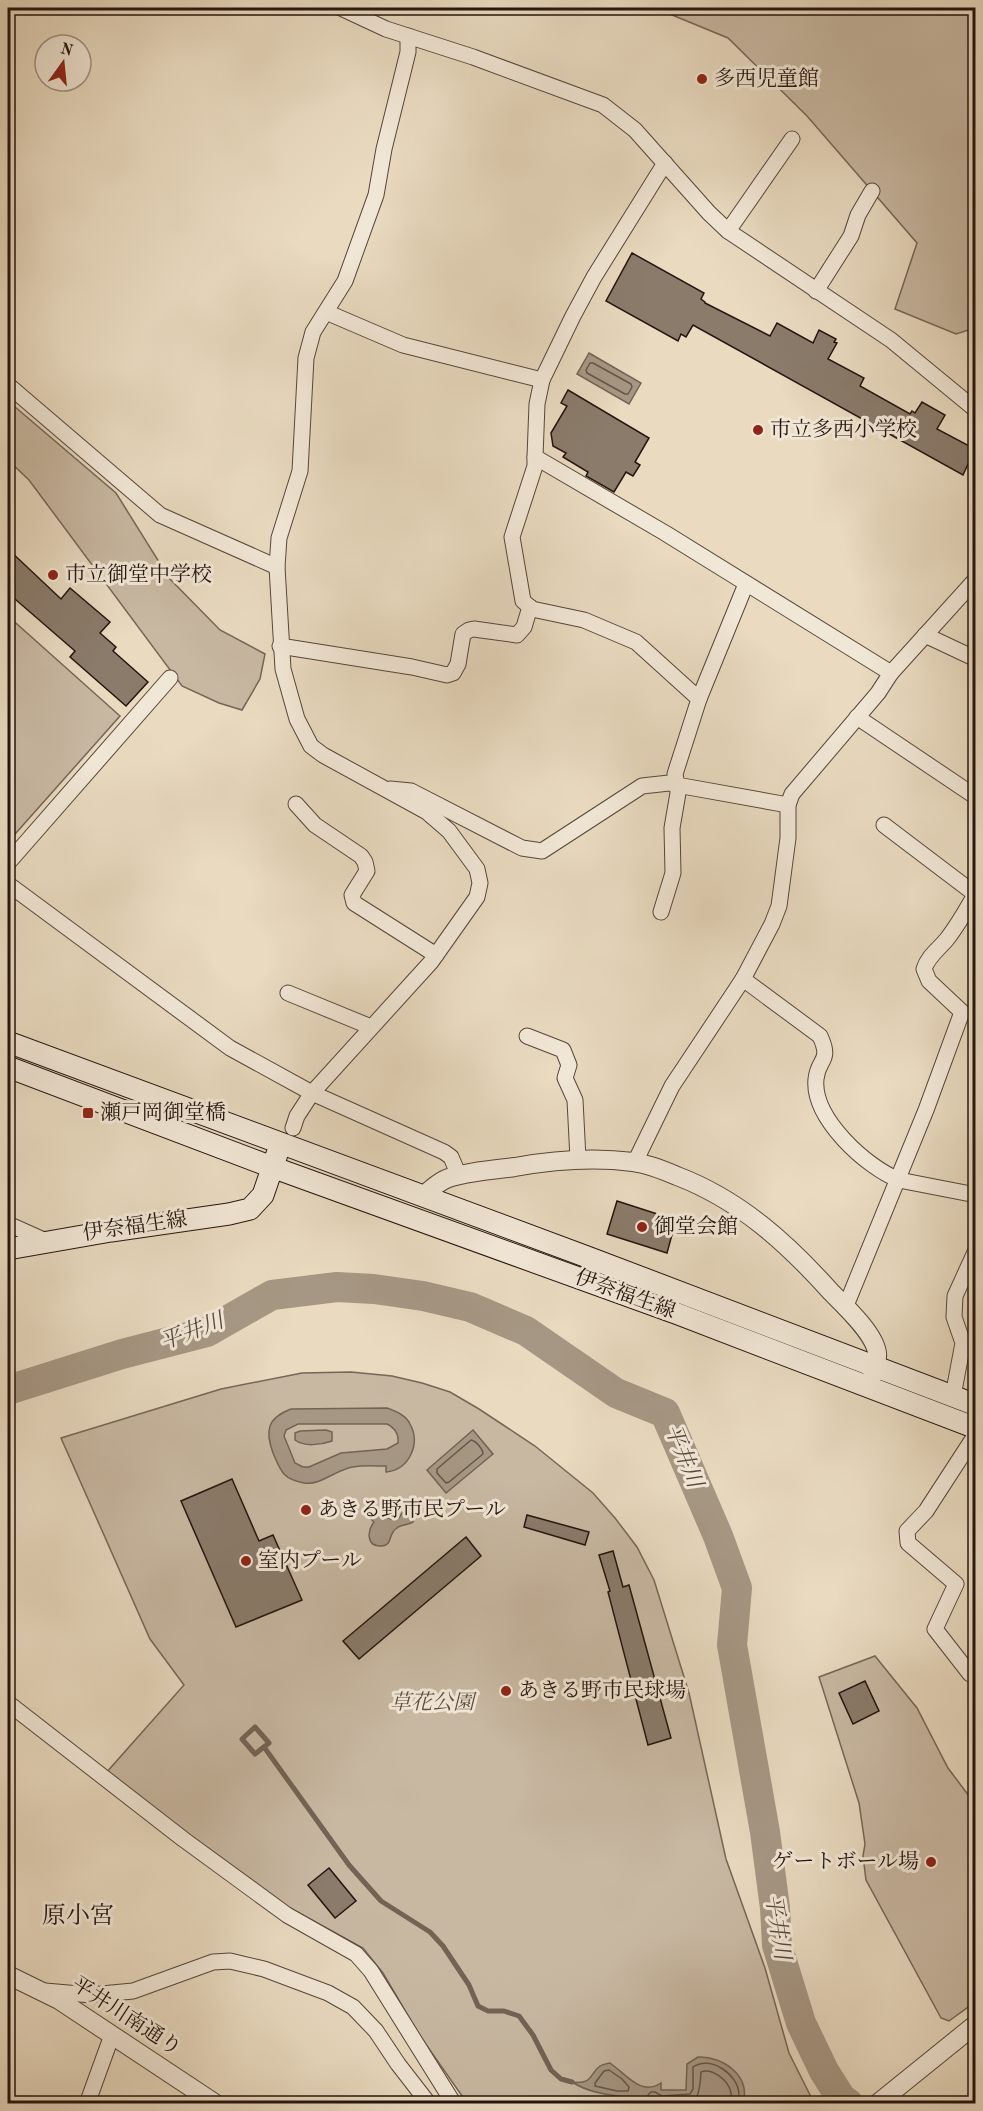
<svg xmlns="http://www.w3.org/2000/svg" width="983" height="2111" font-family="'Old Standard TT','Noto Serif JP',serif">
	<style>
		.green { fill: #c8b8a2; stroke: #766658; stroke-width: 1.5 }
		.water { fill: #a69784; stroke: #726355; stroke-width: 1.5; fill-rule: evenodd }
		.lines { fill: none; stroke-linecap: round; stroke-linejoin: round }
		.shore { stroke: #65564a; stroke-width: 1.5 }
		.stream { stroke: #726355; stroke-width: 5 }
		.river { stroke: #a69784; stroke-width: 30 }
		.building { fill: #8a7b6b; stroke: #24140f; stroke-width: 1.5 }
		.minor-casing { stroke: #55463b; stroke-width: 17 }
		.tertiary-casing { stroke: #55463b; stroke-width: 20 }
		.secondary-casing { stroke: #24140f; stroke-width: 23 }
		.minor { stroke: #f1e7d6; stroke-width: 15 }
		.tertiary { stroke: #f1e7d6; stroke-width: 18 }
		.secondary { stroke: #f1e7d6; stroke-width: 21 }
		.poi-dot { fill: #8f2418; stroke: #f1e7d6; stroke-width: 2 }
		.labels { text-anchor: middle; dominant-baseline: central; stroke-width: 6; stroke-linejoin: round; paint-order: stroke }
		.poi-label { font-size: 21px; fill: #24140f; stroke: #f1e7d6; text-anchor: start }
		.street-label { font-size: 21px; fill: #24140f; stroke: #f1e7d6 }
		.park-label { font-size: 21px; font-style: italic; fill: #5d4d42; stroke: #f1e7d6 }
		.water-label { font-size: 22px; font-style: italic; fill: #58483e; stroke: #f1e7d6 }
		.quarter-label { font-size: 24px; fill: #24140f; stroke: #f1e7d6 }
	</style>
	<rect width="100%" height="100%" fill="#e9dac0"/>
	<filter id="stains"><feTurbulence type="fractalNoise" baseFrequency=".00333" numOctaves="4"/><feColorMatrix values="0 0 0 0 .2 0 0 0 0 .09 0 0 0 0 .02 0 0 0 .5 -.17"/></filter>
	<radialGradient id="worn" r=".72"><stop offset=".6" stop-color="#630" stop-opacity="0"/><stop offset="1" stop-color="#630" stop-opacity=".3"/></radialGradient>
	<g class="green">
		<path d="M655,8H975V328L956,334L895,309L917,243L807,116L728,38Z"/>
		<path d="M8,401L116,493L169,578L220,630L265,654L260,679L242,710L219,703L182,686L29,480L8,460Z"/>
		<path d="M8,616L120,716L8,842Z"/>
		<path d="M351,1372L392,1376L422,1383L450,1392L479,1409L535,1446L593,1493L615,1518L637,1547L654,1580L689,1693L726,1859L765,1968L789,2053L814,2103H467L420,2036L383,1973L363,1948L279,1902L106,1773L184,1685L150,1639L61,1438L221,1389L302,1373Z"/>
		<path d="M875,1656L917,1708L948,1768L975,1804V2002L949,2021L941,2018L866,1880L863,1856L865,1844L859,1803L819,1677Z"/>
	</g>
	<g class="water">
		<path d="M589,353L641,383L629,404L577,374Z"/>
		<path d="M387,1408C396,1411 406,1415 410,1424C421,1444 409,1470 386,1472V1466C375,1466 363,1465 353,1467C337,1469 320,1486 304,1483C283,1479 281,1472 273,1453C265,1431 267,1418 291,1409ZM298,1424H387C395,1428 399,1434 398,1443L387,1449L341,1453L309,1467H303L295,1463L284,1436L286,1430Z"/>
		<path d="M326,1430L332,1432V1441C321,1445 304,1447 295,1440V1433L300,1431Z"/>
		<path d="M473,1430L493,1454L446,1493L427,1470Z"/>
		<path d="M407,1510L413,1515V1522C406,1526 398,1524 393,1532C389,1538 391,1545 382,1546C366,1547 367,1531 374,1522L370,1518L381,1515L393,1520L399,1518L402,1513Z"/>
		<path d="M698,2057C723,2056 751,2076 743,2103H652C625,2094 597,2098 572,2082C593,2085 589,2074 600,2066C601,2065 609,2063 610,2063C625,2073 641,2097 661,2083V2090H686L687,2064Z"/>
	</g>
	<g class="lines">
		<g class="shore">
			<path d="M590,363H593L631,384L632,387L628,394H625L587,373L586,370Z"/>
			<path d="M471,1440C476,1441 483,1449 483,1454L449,1482L446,1483L437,1473V1469Z"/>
			<path d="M609,2070L622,2079L629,2087L628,2091H617L595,2086V2083L604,2071Z"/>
			<path d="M651,2104L648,2095L651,2092H655L662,2096L690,2094L693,2089V2067C710,2055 738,2074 739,2094C739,2097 738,2100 738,2104"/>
			<path d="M660,2104C693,2103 699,2110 701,2072C712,2068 729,2080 731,2093C732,2097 731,2100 730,2104"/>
		</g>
		<g class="stream">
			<path d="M255,1727L269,1743L255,1754L242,1739Z"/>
			<path d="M264,1747L349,1865L381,1901L430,1932L443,1946L469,1985L478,2006L488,2011H504L519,2016L533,2035L551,2070L561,2079L572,2082"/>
		</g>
		<path class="river" d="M8,1390L122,1354L207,1332L272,1295L337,1287L374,1289L423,1296L470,1307L526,1331L616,1393L665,1413L718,1536L737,1588L732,1645L765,1832L775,1908L777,1945L801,2023L824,2071L841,2098L849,2104"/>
	</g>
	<g class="building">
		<path d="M632,253L704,293L701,299L705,302V303L770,336L777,323L813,343L819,330L836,339L834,342L837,343L828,359L864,378L860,386L910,414L912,411L915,413L922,402L945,415L937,429L975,449L963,475L693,325L686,337L681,334L678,341L606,301Z"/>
		<path d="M568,390L649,438L635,462L640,465L633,476L626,472L614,492L586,476L588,472L563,457L566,453L553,446L551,433L567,406L561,403Z"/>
		<path d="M8,549L61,599L70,588L110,622L100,633L116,647L113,651L148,682L126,706L70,657L75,651L8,593Z"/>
		<path d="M617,1201L676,1220L667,1253L607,1234Z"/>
		<path d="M232,1479L259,1541L273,1535L302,1600L236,1627L181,1501Z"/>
		<path d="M527,1515L589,1532L585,1545L524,1527Z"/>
		<path d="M466,1537L481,1556L359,1659L343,1641Z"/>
		<path d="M613,1551L623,1587L629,1585L671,1738L648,1745L608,1592L610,1591L599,1555Z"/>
		<path d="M865,1681L879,1711L853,1724L839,1693Z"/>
		<path d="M329,1868L356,1901L335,1918L308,1885Z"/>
	</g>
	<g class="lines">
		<g class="minor-casing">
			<g id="minor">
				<path d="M341,8L386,29L473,57L603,105L635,130L709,213L728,231L891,340L976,410"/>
				<path d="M665,163L594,277L573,316L542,380L537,404L535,457L665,533L891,673"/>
				<path d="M728,231L792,139"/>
				<path d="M816,291L851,236L858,215L872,191"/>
				<path d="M326,312L403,345L542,380"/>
				<path d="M8,385L160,515L277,567"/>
				<path d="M535,457V466L512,537L523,601L532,609L584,620L636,642L699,699L675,774L677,785L788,805"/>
				<path d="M925,635L976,659"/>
				<path d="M280,646L412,667L447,675L453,673L458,664L463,634L469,630L474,629L517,635L524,627L530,607"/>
				<path d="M699,699L746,584"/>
				<path d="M857,717L976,797"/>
				<path d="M390,789L411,791L522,848L542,851L642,786L669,783L677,785L678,793L672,828L673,873L661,912"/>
				<path d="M296,804L315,825L361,856L365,862L367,871L352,895L354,903L436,955"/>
				<path d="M884,825L975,894"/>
				<path d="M8,863L170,678"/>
				<path d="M8,884L230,1048L312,1093L444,1152L451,1157L459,1176"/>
				<path d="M743,979L820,1036C832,1062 818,1058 816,1079C812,1118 866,1167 899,1180L976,1195"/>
				<path d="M288,993L371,1027"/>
				<path d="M527,1036L563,1050L569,1065L565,1078L575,1100L578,1159"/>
				<path d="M293,1128L297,1116L312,1093L431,962L477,897L480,883L477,869L449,831L427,812L323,755L311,746L297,719L283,669L277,567L279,538L300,471L306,358L313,332L345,281L376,195L384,149L408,52V36"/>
				<path d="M635,1162L672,1086L743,979L772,924L779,906L788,838V805L792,794L878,693L891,673L976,579"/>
				<path d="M8,1224L46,1241"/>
				<path d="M845,1308L926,1110L962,1012L929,981L924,969C928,956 939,949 947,939C958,925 967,909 976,893"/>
				<path d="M953,1396L963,1343L954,1317L955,1296L976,1250"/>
				<path d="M970,1674L935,1629L956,1584L908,1543L907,1531L926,1511L976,1434"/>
				<path d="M8,1703L183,1839L287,1915L356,1954L371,1971L454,2104"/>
				<path d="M45,1991L91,1995L133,1991L213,1962L230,1961L264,1969L328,1993L353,2007L376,2031L398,2064L429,2104"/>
				<path d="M8,2101L14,2104"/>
				<path d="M87,2104L112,2035"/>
			</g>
		</g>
		<g class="tertiary-casing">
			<g id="tertiary">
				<path d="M422,1197C429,1191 436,1184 444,1180C456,1173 499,1169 515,1167C554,1160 594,1157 633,1162C648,1164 663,1170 677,1176C740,1200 787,1243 831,1292C845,1306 875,1334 877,1353C878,1362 874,1371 871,1379"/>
				<path d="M8,1975L59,2000L216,2104"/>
				<path d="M877,2104L976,2024"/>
			</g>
		</g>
		<g class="secondary-casing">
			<g id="secondary">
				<path d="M8,1042L590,1258L976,1405"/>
				<path d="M8,1067L272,1167L678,1314L976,1428"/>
				<path d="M8,1249L111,1231L229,1214L250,1209L263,1195L277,1154"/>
			</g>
		</g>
		<use href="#minor" class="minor"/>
		<use href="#tertiary" class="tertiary"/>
		<use href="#secondary" class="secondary"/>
	</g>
	<g class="poi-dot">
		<circle cx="702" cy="79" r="6"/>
		<circle cx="758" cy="430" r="6"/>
		<circle cx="53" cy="575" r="6"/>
		<rect x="82" y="1107" width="12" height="12" rx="3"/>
		<circle cx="642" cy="1227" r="6"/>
		<circle cx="306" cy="1510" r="6"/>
		<circle cx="246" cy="1561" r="6"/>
		<circle cx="506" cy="1691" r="6"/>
		<circle cx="931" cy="1862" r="6"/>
	</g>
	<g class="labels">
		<g class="poi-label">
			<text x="714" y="79">多西児童館</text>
			<text x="770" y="430">市立多西小学校</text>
			<text x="65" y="575">市立御堂中学校</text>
			<text x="100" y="1113">瀬戸岡御堂橋</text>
			<text x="654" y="1227">御堂会館</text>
			<text x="318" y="1510">あきる野市民プール</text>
			<text x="258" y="1561">室内プール</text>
			<text x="518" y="1691">あきる野市民球場</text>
			<text x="919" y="1862" text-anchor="end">ゲートボール場</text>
		</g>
		<g class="street-label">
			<text transform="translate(135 1227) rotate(-8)">伊奈福生線</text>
			<text transform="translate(625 1295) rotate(20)">伊奈福生線</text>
			<text transform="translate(126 2017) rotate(33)">平井川南通り</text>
		</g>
		<g class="park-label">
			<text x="432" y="1703">草花公園</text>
		</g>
		<g class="water-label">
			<text transform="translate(192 1332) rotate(-21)">平井川</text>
			<text transform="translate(683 1456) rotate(68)">平井川</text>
			<text transform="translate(777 1927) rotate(81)">平井川</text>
		</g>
		<g class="quarter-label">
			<text x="78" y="1917">原小宮</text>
		</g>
	</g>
	<rect width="983" height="2111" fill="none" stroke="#e9dac0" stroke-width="30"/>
	<rect x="9" y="9" width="965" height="2093" fill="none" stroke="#24140f" stroke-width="3"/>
	<rect x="15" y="15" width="953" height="2081" fill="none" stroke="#24140f" stroke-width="1.5"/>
	<g transform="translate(63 63) rotate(15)"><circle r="28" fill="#f1e7d6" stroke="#9f9386" stroke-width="1.5"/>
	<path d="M0-4.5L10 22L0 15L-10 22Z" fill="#8f2418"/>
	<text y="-9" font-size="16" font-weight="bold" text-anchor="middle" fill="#24140f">N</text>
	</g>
	<rect width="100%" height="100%" filter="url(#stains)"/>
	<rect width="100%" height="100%" fill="url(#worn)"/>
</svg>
